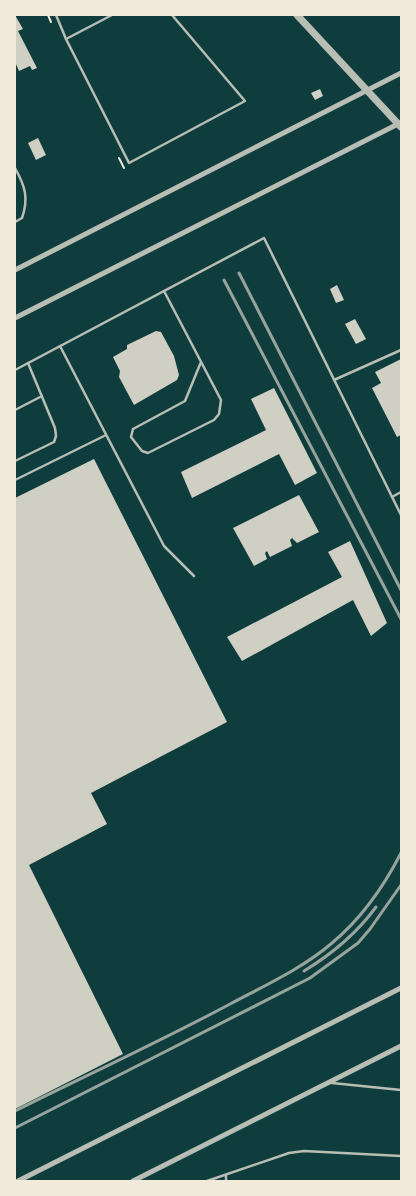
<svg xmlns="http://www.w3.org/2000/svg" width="416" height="1196" font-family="'Exo 2',sans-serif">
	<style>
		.building { fill: #cfcfc3 }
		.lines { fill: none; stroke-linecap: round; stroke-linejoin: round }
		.path { stroke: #f1e9da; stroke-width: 2 }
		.service { stroke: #b8beb3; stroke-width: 2.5 }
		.minor { stroke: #b8beb3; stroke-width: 5 }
		.tertiary { stroke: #b8beb3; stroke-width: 7 }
		.rail { stroke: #97a49c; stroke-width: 3 }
	</style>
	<rect width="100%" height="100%" fill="#0f3d3e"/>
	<g class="building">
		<path d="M15,15L23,29L18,31L37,68L32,70L30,66L19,71L15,62Z"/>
		<path d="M320,89L323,96L315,100L311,93Z"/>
		<path d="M38,138L46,155L36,160L28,143Z"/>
		<path d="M337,285L344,300L336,303L330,289Z"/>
		<path d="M355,319L366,339L356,344L345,324Z"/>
		<path d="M156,331L161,332L174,356L179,375L177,380L134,405L119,377L120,371L113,357L127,349V345Z"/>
		<path d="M401,359V435L397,437L372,388L381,383L375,372Z"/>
		<path d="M274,388L317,473L295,485L279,454L192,498L181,472L266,430L251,399Z"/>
		<path d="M94,459L227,722L91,793L107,824L29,865L123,1054L15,1109V498Z"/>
		<path d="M299,495L319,532L297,543L292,538L290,540L292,546L270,557L267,551L265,553L267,559L254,566L233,528Z"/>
		<path d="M350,541L387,623L371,636L353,600L242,661L227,637L342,577L328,552Z"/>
	</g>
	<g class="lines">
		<g class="path">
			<path d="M48,15L51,22"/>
			<path d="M119,158L124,168"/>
		</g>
		<g class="service">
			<path d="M56,15L66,39L129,163L245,101L172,15"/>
			<path d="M66,39L112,15"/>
			<path d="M15,168C25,186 29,198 22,218L15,222"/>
			<path d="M164,291L221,400L219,414L214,420L148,453L142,451L131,437L133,429L185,401L201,362"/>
			<path d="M60,346L164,546L194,576"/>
			<path d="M15,370L264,238L401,515"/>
			<path d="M334,380L401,350"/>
			<path d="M15,410L42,396"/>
			<path d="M15,461L54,442L56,436L55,428L28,363"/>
			<path d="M15,480L106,435"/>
			<path d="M392,497L401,492"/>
			<path d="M332,1083L401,1090"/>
			<path d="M226,1175V1181"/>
			<path d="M207,1181L289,1153L304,1151L401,1156"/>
		</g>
		<g class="minor">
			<path d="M15,270L401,73"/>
			<path d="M15,318L400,123"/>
			<path d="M18,1181L401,988"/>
			<path d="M133,1181L401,1046"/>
		</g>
		<path class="tertiary" d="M297,15L401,127"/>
		<g class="rail">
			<path d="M239,273L401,590"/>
			<path d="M224,280L401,619"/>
			<path d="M304,971C332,954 357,933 376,907"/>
			<path d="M15,1111C87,1075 161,1041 232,1003C266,985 303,968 332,943C362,918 383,888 401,853"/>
			<path d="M15,1128L310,978L358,943L370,929L401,885"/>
		</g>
	</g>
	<rect width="416" height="1196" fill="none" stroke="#f1e9da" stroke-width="32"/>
</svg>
